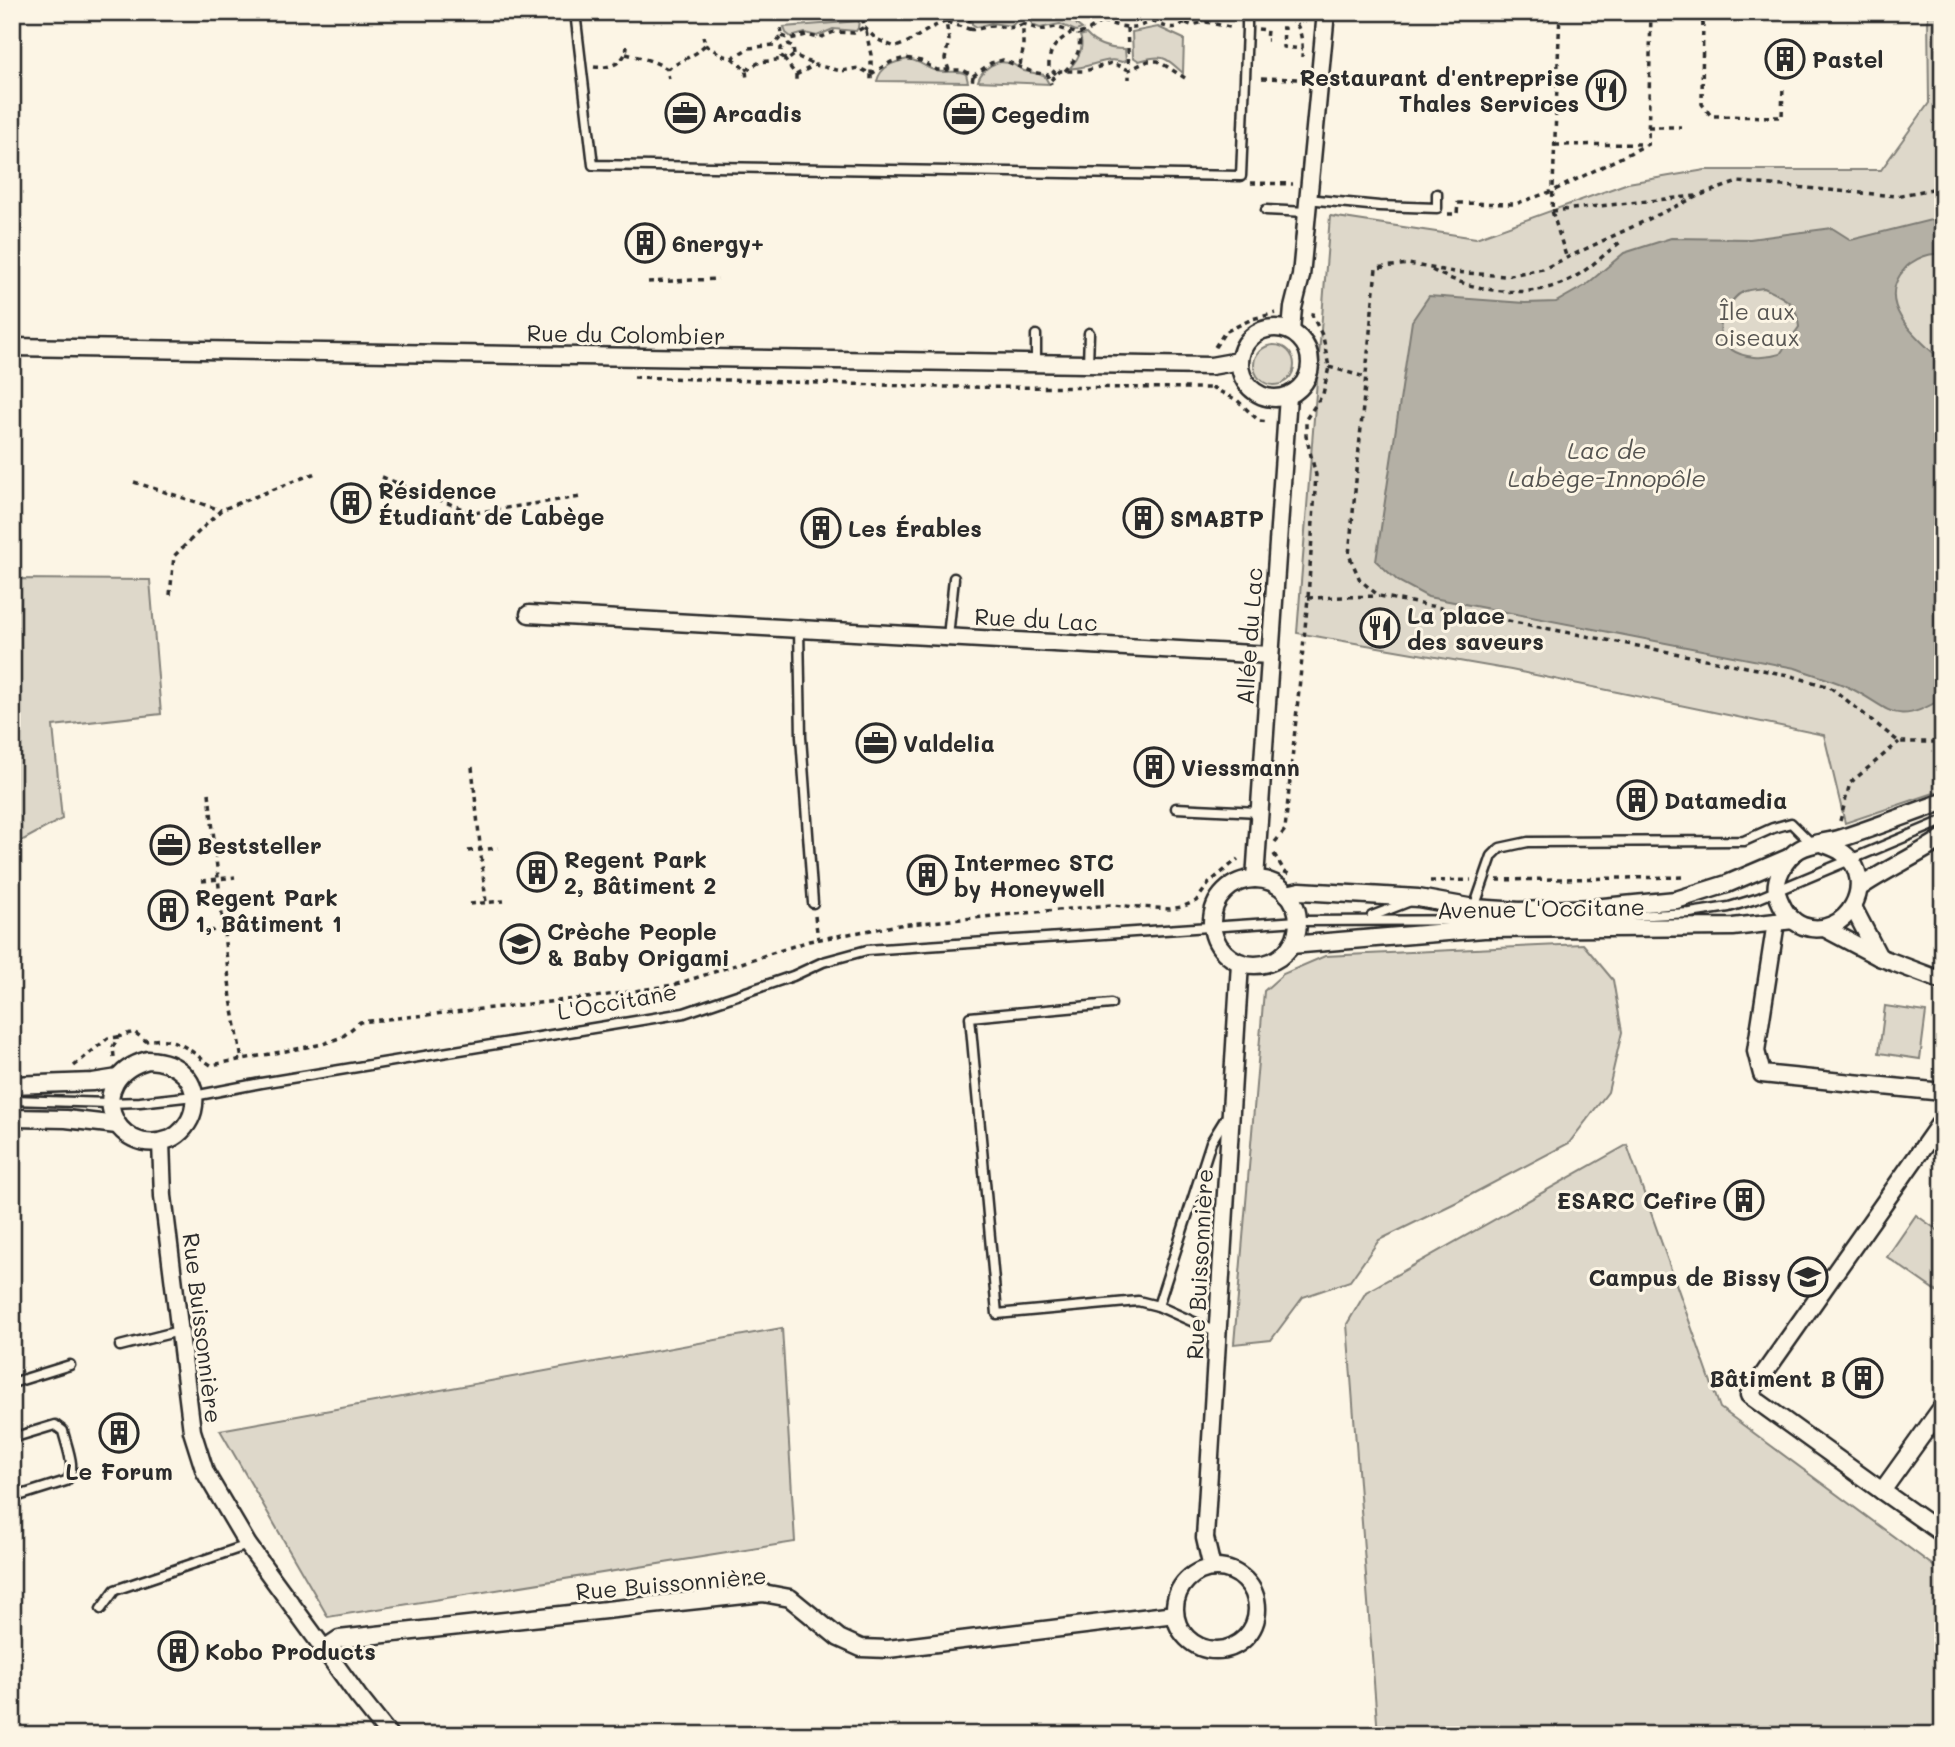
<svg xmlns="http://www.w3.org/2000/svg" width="1955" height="1747" font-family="Mali,sans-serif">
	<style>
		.green { fill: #ded8ca; stroke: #84827a; stroke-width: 2 }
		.water { fill: #b4b0a5; stroke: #7d7b74; stroke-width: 2; fill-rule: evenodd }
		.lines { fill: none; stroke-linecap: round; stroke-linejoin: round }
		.service-casing { stroke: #2b2b2b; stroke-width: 13 }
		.minor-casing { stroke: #2b2b2b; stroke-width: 21 }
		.path { stroke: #2b2b2b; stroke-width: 3.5; stroke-dasharray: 5 5; stroke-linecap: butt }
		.service { stroke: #fcf5e5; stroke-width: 8 }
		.minor { stroke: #fcf5e5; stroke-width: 16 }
		.labels { text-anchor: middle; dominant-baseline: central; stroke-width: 6; stroke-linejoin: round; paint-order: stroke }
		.poi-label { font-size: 23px; font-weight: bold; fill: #2b2b2b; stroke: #fcf5e5; text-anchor: start }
		.park-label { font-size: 23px; fill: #585653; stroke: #fcf5e5 }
		.street-label { font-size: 23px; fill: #2b2b2b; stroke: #fcf5e5 }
		.water-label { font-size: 24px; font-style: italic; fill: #545350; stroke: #fcf5e5 }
	</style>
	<rect width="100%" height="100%" fill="#fcf5e5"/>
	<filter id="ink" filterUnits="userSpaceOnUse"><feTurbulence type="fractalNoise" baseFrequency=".0143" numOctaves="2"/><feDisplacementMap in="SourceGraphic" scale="14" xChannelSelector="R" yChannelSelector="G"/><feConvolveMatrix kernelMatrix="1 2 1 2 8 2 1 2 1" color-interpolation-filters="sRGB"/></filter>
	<g filter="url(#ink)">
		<g class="green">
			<path d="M1928,12H1943V790L1845,823L1824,735L1511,670L1297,633L1330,216L1476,238L1628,183L1705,170H1881L1929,103Z"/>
			<path d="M972,15L1019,17V18L1012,26L991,23L977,27L972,24Z"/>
			<path d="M1031,17L1074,19L1077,25L1082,29L1076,31L1060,24L1040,28L1032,25Z"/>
			<path d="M859,21L858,28L856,31L833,29L817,36L805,33L791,37L786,33L784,27Z"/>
			<path d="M1158,27L1184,39L1183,73C1165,57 1164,54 1139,61L1133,57L1132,32Z"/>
			<path d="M1086,34C1096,46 1110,49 1125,49L1126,61L1122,62C1106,55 1088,70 1070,68C1078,59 1085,48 1080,36Z"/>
			<path d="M908,59C920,61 926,68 936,71C947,74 956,69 966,74L968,82L877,81C881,66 894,62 908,59Z"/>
			<path d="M998,62L1011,63L1024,71L1044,75L1049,84L978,81C981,71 988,66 998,62Z"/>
			<circle cx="1274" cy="365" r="20"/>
			<path d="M12,579L150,580L161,714L53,726L62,819L12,846Z"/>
			<path d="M1583,944L1613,980L1622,1032L1608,1092L1569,1143L1457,1202L1379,1240L1350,1281L1303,1297L1271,1340L1234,1344L1264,991L1283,974L1325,956Z"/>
			<path d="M1885,1006L1926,1012L1920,1059L1879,1053Z"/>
			<path d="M1627,1145L1720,1408L1943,1573V1731L1641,1735H1378L1347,1324L1366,1292Z"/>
			<path d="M1916,1215L1943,1234V1296L1887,1257Z"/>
			<path d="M782,1328L795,1542L328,1617L220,1430Z"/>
		</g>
		<path class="water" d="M1943,217V255C1932,252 1920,257 1911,263C1906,266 1904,270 1900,275C1879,307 1916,337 1938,357L1943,358V698C1892,730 1890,706 1846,686C1829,679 1812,674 1795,668L1428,597L1398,581L1376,561L1412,321L1429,296L1525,303L1556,302L1586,285L1624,253L1671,238L1750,239L1832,228L1851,240ZM1764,288C1785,298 1797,302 1799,327L1780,354C1745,365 1703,347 1728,307C1732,301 1736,295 1743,292C1748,289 1757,289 1764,288Z"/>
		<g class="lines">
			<g class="service-casing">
				<g id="service">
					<path d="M575,12L593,165L1241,176L1247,29V19L1251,12"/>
					<path d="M1307,199L1379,206L1437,208V194"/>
					<path d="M1266,210L1307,212"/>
					<path d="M1036,335V363"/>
					<path d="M1088,364L1089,333"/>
					<path d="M799,629L801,737L813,903"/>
					<path d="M948,637L954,578"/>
					<path d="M1176,808L1259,812"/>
					<path d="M1474,908L1492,856L1500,848L1528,842L1744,841L1773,828L1791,823L1812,844"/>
					<path d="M1372,916L1408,902"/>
					<path d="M1111,1004L970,1017L997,1314L1138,1301L1158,1306L1216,1332"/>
					<path d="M12,1100L109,1103L140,1102L194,1096L261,1083L684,1013L793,976L823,962L867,950L1298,921L1554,920L1690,913L1729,907L1759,898L1943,821"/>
					<path d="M1158,1306L1211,1142L1227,1116"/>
					<path d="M120,1346L179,1331"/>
					<path d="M12,1383L70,1365"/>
					<path d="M12,1438L55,1425L63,1431C66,1445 78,1471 66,1481L12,1498"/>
					<path d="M101,1609L115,1590L248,1545"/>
				</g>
			</g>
			<g class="minor-casing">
				<g id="minor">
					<circle cx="1275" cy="363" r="35"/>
					<path d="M1291,331L1293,308L1301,276L1326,12"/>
					<path d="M12,347L1211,366L1239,361"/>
					<path d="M529,614L1270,655"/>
					<path d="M1824,844C1830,846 1838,849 1843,853C1880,881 1846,941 1803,926C1790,921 1784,911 1779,899C1771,882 1785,857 1800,849C1813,842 1828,843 1842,838C1876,827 1909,814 1943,802"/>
					<path d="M1255,879L1288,396"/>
					<circle cx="1255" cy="922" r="43"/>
					<path d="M1859,888C1886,869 1915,857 1943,838"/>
					<path d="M1287,894L1300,891L1418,898L1474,908L1519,911L1593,908L1676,900L1727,884L1788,858"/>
					<path d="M1853,907L1879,957"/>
					<path d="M1776,922L1756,1051L1762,1074L1943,1092"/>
					<path d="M1826,929L1879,957L1943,981"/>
					<path d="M1291,945L1484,929L1733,927L1793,920"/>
					<path d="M148,1060C177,1061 200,1080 193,1111C190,1123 181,1134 170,1139C113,1160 81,1078 148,1060Z"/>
					<path d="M12,1085L93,1082L118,1078"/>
					<path d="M12,1118L66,1119L117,1125"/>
					<path d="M161,1142L163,1196L192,1431L205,1472L248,1545L324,1649L339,1639L763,1593L790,1598L839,1638L861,1648L888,1649L1175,1614"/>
					<path d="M1943,1406L1882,1491L1943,1534"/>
					<path d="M1882,1491L1749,1395L1943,1119"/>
					<circle cx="1216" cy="1609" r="41"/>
					<path d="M1212,1568L1205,1538L1240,963"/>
					<path d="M324,1649L358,1696L389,1735"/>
				</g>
			</g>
			<g class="path">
				<path d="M1281,12C1301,20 1303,38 1302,57"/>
				<path d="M1560,12L1552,211L1566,256"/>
				<path d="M1703,12L1702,104L1711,116L1782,117L1783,85"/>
				<path d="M1102,21C1121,27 1134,31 1152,21V15"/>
				<path d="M1152,21C1170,30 1182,32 1191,12"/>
				<path d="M1186,23L1191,25L1206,22L1234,28"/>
				<path d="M864,27L876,39L895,47C914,42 928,26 946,22V15"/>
				<path d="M1127,28L1129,70L1148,61H1158L1185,78"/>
				<path d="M1281,28H1284L1283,47L1303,49"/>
				<path d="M969,29C978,31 984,26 993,26C1006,27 1011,30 1023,24V16"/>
				<path d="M1258,29L1267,30L1266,40H1268"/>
				<path d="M866,31L871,55V74"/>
				<path d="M782,36L790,39L806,35L819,38L834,32L854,33L864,27L863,20"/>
				<path d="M705,45L724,56L732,58L749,48L774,45L782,36L781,26"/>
				<path d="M626,54C641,58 654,60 667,69L669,79"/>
				<path d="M794,55L793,47L789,44L781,48V56L788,60L794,55L815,65"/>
				<path d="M732,58L746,70L747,80"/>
				<path d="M1020,65L1023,50V24L1041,30L1056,27L1078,34L1088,31L1102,21V12"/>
				<path d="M594,67C609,69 626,63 627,46"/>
				<path d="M667,69L696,53L705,45L703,36"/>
				<path d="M746,70L760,62L784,59L796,75V81"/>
				<path d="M949,70L945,59L949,40L946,22L969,29L970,15"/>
				<path d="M1065,71C1075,60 1083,49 1078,34"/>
				<path d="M871,74L891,62L906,58L921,61L937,70H963L973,76L972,84"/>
				<path d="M1056,74L1049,67C1048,50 1057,41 1071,33"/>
				<path d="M796,75L815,65L841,71L859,68L871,74V82"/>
				<path d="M973,76L991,63L1003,60L1032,72L1048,75L1051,84"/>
				<path d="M1262,78L1300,79"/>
				<path d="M1051,80L1060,71H1085L1112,63L1129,70V79"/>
				<path d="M1648,127H1681"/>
				<path d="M1555,145L1645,144"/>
				<path d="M1251,183L1293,184"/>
				<path d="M1943,187L1896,196L1738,182L1700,195L1543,269L1505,276L1454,272L1408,264L1376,268L1349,555L1360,580L1379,596L1788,675L1830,687L1899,742H1943"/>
				<path d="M1552,211L1696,196"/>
				<path d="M1448,214H1457L1458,203L1515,204L1553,191L1648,144L1651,12"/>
				<path d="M1432,270C1471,291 1528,301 1569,280C1589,270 1604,254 1622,241"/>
				<path d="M648,282L718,279"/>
				<path d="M1215,347L1225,332L1252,319L1276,313"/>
				<path d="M1329,367L1365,377"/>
				<path d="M634,377L942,387L1213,388"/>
				<path d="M1213,386V388L1237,400L1259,421L1269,422"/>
				<path d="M382,477L473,513L580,497"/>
				<path d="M134,482L221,510"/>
				<path d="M170,595L174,556L221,510L318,472"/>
				<path d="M1308,598L1379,596"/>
				<path d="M472,767L486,903"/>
				<path d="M209,793L231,999L242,1060"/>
				<path d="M1840,821L1850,783L1899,742"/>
				<path d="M1275,842L1285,830L1308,598L1316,475L1306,436V419L1323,394L1329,367L1323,337L1312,315L1313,309"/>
				<path d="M468,851L498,848"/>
				<path d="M1274,854L1285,872L1291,875"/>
				<path d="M1497,880L1685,877"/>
				<path d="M202,881L235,877"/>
				<path d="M1430,881L1471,880"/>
				<path d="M470,904L504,901"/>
				<path d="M815,916L818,939"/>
				<path d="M209,931L241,927"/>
				<path d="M114,1057L113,1047L118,1037L134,1032L146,1041C178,1035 186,1049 211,1065L323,1044L342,1037L360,1022L595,997L674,985L809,941L899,925L1110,905L1170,909L1182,907L1196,901L1210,882L1238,859"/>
				<path d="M74,1066L108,1038L118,1037"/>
			</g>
			<use href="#service" class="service"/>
			<use href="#minor" class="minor"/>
		</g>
	</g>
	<defs>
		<g id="building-ring" transform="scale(2.0125)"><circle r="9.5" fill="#fcf5e5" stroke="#2b2b2b" stroke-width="1.5"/><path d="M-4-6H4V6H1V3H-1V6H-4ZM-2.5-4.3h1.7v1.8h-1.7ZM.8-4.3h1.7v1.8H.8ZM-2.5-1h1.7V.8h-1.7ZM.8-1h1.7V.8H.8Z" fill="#2b2b2b"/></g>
		<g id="restaurant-ring" transform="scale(2.0125)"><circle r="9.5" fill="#fcf5e5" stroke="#2b2b2b" stroke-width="1.5"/><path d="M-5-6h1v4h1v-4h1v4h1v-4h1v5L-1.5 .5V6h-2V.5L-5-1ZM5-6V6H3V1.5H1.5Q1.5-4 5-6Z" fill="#2b2b2b"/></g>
		<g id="office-ring" transform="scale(2.0125)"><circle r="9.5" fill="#fcf5e5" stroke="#2b2b2b" stroke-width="1.5"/><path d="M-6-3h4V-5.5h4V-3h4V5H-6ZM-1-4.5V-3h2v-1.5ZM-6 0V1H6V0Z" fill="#2b2b2b"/></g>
		<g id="school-ring" transform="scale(2.0125)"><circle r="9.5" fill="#fcf5e5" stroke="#2b2b2b" stroke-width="1.5"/><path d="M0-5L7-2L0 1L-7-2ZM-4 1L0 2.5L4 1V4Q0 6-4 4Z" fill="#2b2b2b"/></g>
		<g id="university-ring" transform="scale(2.0125)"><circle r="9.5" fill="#fcf5e5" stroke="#2b2b2b" stroke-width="1.5"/><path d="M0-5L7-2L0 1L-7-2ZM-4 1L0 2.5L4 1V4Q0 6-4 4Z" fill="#2b2b2b"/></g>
	</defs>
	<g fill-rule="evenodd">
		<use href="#building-ring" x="1785" y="59"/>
		<use href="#restaurant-ring" x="1606" y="90"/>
		<use href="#office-ring" x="685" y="113"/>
		<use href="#office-ring" x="964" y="114"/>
		<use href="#building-ring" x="645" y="243"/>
		<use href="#building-ring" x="351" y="503"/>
		<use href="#building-ring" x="1143" y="518"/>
		<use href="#building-ring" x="821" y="528"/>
		<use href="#restaurant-ring" x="1380" y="628"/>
		<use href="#office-ring" x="876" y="743"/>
		<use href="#building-ring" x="1154" y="767"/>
		<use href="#building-ring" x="1637" y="800"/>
		<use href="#office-ring" x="170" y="845"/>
		<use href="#building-ring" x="537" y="872"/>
		<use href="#building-ring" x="927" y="875"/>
		<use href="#building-ring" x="168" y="910"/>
		<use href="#school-ring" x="520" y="944"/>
		<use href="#building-ring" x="1744" y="1200"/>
		<use href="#university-ring" x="1808" y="1277"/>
		<use href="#building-ring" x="1863" y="1378"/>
		<use href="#building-ring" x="119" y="1433"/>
		<use href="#building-ring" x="178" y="1651"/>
	</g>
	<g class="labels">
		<g class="poi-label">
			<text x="1812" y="59">Pastel</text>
			<text x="1579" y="77" text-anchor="end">Restaurant d'entreprise<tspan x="1579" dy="26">Thales Services</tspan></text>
			<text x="712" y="113">Arcadis</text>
			<text x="991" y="114">Cegedim</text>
			<text x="672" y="243">6nergy+</text>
			<text x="378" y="490">Résidence<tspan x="378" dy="26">Étudiant de Labège</tspan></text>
			<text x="1170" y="518">SMABTP</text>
			<text x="848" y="528">Les Érables</text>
			<text x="1407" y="615">La place<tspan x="1407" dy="26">des saveurs</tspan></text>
			<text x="903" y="743">Valdelia</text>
			<text x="1181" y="767">Viessmann</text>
			<text x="1664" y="800">Datamedia</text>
			<text x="197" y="845">Beststeller</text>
			<text x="564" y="859">Regent Park<tspan x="564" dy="26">2, Bâtiment 2</tspan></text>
			<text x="954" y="862">Intermec STC<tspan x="954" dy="26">by Honeywell</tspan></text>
			<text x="195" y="897">Regent Park<tspan x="195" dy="26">1, Bâtiment 1</tspan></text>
			<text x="547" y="931">Crèche People<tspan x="547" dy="26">&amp; Baby Origami</tspan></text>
			<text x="1717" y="1200" text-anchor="end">ESARC Cefire</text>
			<text x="1781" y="1277" text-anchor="end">Campus de Bissy</text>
			<text x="1836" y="1378" text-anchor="end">Bâtiment B</text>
			<text x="119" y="1471" text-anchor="middle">Le Forum</text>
			<text x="205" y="1651">Kobo Products</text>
		</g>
		<g class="park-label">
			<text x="1757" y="311">Île aux<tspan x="1757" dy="26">oiseaux</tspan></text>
		</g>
		<g class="street-label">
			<text transform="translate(626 334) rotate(1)">Rue du Colombier</text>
			<text transform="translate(1036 619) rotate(3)">Rue du Lac</text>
			<text transform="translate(1249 636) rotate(-86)">Allée du Lac</text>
			<text transform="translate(1541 908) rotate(-1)">Avenue L'Occitane</text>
			<text transform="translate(617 1001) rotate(-10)">L'Occitane</text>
			<text transform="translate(1199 1264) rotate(-87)">Rue Buissonnière</text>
			<text transform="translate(203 1328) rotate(83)">Rue Buissonnière</text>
			<text transform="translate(671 1583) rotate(-5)">Rue Buissonnière</text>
		</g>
		<g class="water-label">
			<text x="1607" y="449">Lac de<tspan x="1607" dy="28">Labège-Innopôle</tspan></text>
		</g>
	</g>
	<rect width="1955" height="1747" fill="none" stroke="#fcf5e5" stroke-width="42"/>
	<rect x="21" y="21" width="1913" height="1705" fill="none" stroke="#2b2b2b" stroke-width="2.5" filter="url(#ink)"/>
</svg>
